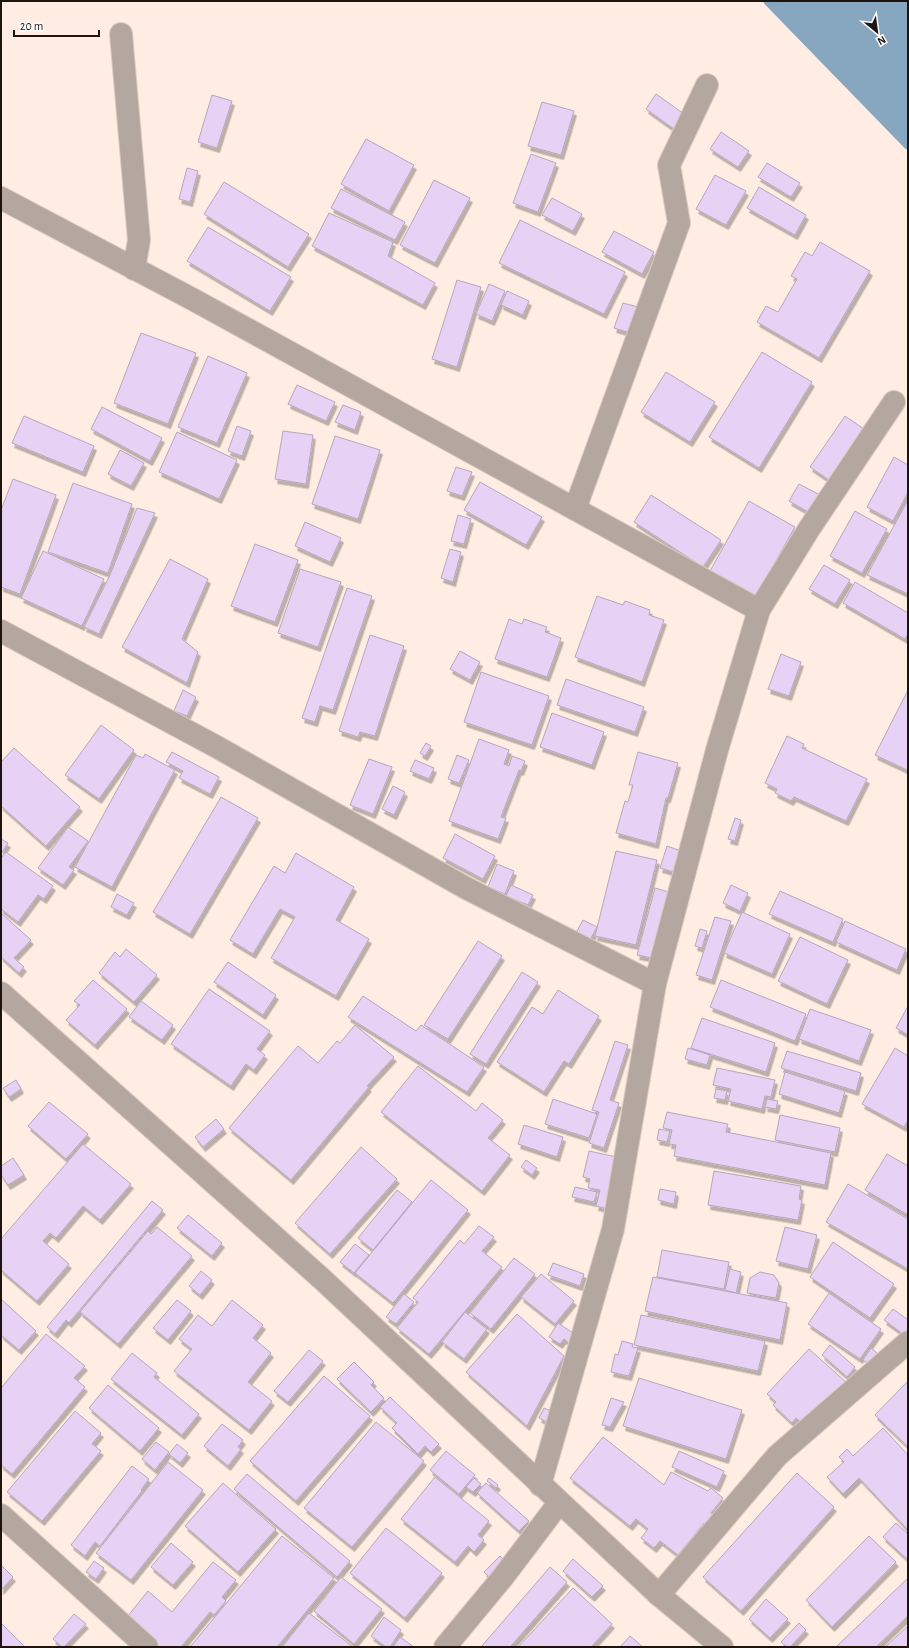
<svg xmlns="http://www.w3.org/2000/svg" width="909" height="1648" font-family="'Alegreya Sans',sans-serif">
	<style>
		.water { fill: #87a6c0 }
		.lines { fill: none; stroke-linecap: round; stroke-linejoin: round }
		.stream { stroke: #87a6c0; stroke-width: 9 }
		.building { fill: #e7d2f5; stroke: #b4a6bf; filter: url(#shadow) }
		.minor-casing { stroke: #dbcac1; stroke-width: 24 }
		.minor { stroke: #b3a79f; stroke-width: 22 }
	</style>
	<defs>
		<filter id="shadow"><feDropShadow dx="2.5" dy="4.5" stdDeviation="0" flood-color="#0004"/></filter>
	</defs>
	<rect width="100%" height="100%" fill="#ffede3"/>
	<path class="water" d="M768,1H908V145Z"/>
	<g class="lines">
		<path class="stream" d="M768,1L908,145"/>
	</g>
	<g class="building">
		<path d="M656,94L684,114L674,129L646,109Z"/>
		<path d="M212,95L232,101L217,148L198,142Z"/>
		<path d="M542,102L574,111L561,155L528,146Z"/>
		<path d="M721,132L749,151L738,167L710,149Z"/>
		<path d="M366,139L414,165L389,211L341,184Z"/>
		<path d="M531,154L556,163L538,212L513,203Z"/>
		<path d="M767,163L800,183L791,197L758,177Z"/>
		<path d="M187,168L198,171L190,202L179,199Z"/>
		<path d="M715,175L746,191L726,225L696,209Z"/>
		<path d="M434,180L470,198L435,263L400,245Z"/>
		<path d="M224,182L309,234L288,267L204,214Z"/>
		<path d="M759,187L806,215L795,235L747,208Z"/>
		<path d="M341,189L405,222L395,240L331,208Z"/>
		<path d="M552,198L582,214L573,231L542,215Z"/>
		<path d="M329,213L393,242L388,256L435,283L423,305L312,246Z"/>
		<path d="M520,220L625,272L604,314L499,263Z"/>
		<path d="M208,227L291,277L270,311L187,261Z"/>
		<path d="M614,231L654,252L642,274L602,252Z"/>
		<path d="M820,242L870,271L819,358L757,322L766,306L778,312L797,279L791,276L805,252L812,256Z"/>
		<path d="M457,280L481,287L457,367L432,359Z"/>
		<path d="M489,284L505,291L492,321L476,314Z"/>
		<path d="M507,291L529,301L523,315L501,305Z"/>
		<path d="M623,303L642,308L634,334L614,328Z"/>
		<path d="M141,333L196,353L168,424L114,403Z"/>
		<path d="M762,352L812,382L759,468L709,437Z"/>
		<path d="M208,356L247,373L217,443L178,427Z"/>
		<path d="M666,372L715,402L690,442L641,412Z"/>
		<path d="M297,385L335,402L326,421L288,404Z"/>
		<path d="M343,405L361,412L355,430L335,422Z"/>
		<path d="M102,407L162,438L150,461L91,429Z"/>
		<path d="M24,416L94,446L83,472L12,443Z"/>
		<path d="M845,416L864,429L829,480L810,467Z"/>
		<path d="M237,426L251,431L242,456L228,451Z"/>
		<path d="M283,431L313,435L306,484L275,479Z"/>
		<path d="M177,432L237,460L219,499L159,472Z"/>
		<path d="M335,436L380,450L358,519L312,504Z"/>
		<path d="M120,450L144,463L131,486L108,474Z"/>
		<path d="M894,457L908,465V492L893,521L867,507Z"/>
		<path d="M456,467L472,472L462,496L447,491Z"/>
		<path d="M13,479L56,495L20,594L1,587V510Z"/>
		<path d="M480,482L542,517L526,545L464,510Z"/>
		<path d="M73,483L132,504L108,573L48,552Z"/>
		<path d="M799,484L820,495L810,513L789,501Z"/>
		<path d="M651,495L721,540L703,567L634,522Z"/>
		<path d="M908,500V594L867,575Z"/>
		<path d="M749,501L795,527L756,596L710,571Z"/>
		<path d="M137,508L155,513L99,634L84,627L110,575Z"/>
		<path d="M855,511L887,529L862,573L830,556Z"/>
		<path d="M458,515L471,519L464,544L451,541Z"/>
		<path d="M305,522L341,538L330,562L295,546Z"/>
		<path d="M255,544L298,560L275,622L231,606Z"/>
		<path d="M450,549L461,552L453,582L441,578Z"/>
		<path d="M43,551L104,579L82,626L21,598Z"/>
		<path d="M170,559L208,579L182,639L198,652L187,683L122,647Z"/>
		<path d="M824,565L850,580L835,604L809,589Z"/>
		<path d="M300,569L341,582L318,647L278,633Z"/>
		<path d="M855,582L908,613V634L905,639L843,603Z"/>
		<path d="M347,588L372,596L333,710L320,706L315,722L302,718Z"/>
		<path d="M597,596L623,605L625,601L650,610L649,615L664,620L642,682L575,657Z"/>
		<path d="M509,619L522,624L524,619L547,627L545,632L561,638L547,677L495,659Z"/>
		<path d="M370,635L404,646L375,736L360,732L358,737L339,731Z"/>
		<path d="M460,651L480,662L470,680L450,669Z"/>
		<path d="M781,654L801,662L789,696L768,689Z"/>
		<path d="M481,672L549,696L532,745L464,722Z"/>
		<path d="M566,679L644,707L635,732L557,705Z"/>
		<path d="M183,690L196,697L187,716L174,711Z"/>
		<path d="M908,690V769L907,770L875,755Z"/>
		<path d="M552,713L604,732L592,765L540,747Z"/>
		<path d="M101,725L134,750L99,799L65,775Z"/>
		<path d="M787,736L804,744L802,748L867,779L846,821L794,797L791,801L775,793L777,789L765,783Z"/>
		<path d="M479,739L509,750L504,764L509,766L512,756L525,761L521,771L519,770L501,817L506,818L498,839L449,821Z"/>
		<path d="M426,743L431,746L425,756L420,753Z"/>
		<path d="M14,748L80,807L46,846L1,806V762Z"/>
		<path d="M172,752L219,777L210,794L179,778L183,771L166,762Z"/>
		<path d="M638,752L678,763L668,798H666L656,844L616,833L625,801L628,802L633,785H629Z"/>
		<path d="M145,754L175,770L112,887L75,867L136,755L143,758Z"/>
		<path d="M457,755L469,760L459,783L448,779Z"/>
		<path d="M369,759L392,767L373,814L350,805Z"/>
		<path d="M415,760L434,768L429,779L410,771Z"/>
		<path d="M393,786L405,792L394,815L382,809Z"/>
		<path d="M221,797L258,818L190,934L153,912Z"/>
		<path d="M735,818L741,820L735,841L728,839Z"/>
		<path d="M68,827L88,841L69,867L74,870L63,885L38,868Z"/>
		<path d="M455,834L495,856L483,879L443,858Z"/>
		<path d="M1,839L8,843L1,854Z"/>
		<path d="M667,846L684,852L677,873L660,868Z"/>
		<path d="M616,851L657,860L636,945L595,936Z"/>
		<path d="M6,852L53,886L44,899L38,895L18,922L1,909V858Z"/>
		<path d="M296,853L354,887L336,920L369,939L336,996L271,958L295,917L280,909L253,954L230,940L274,866L285,873Z"/>
		<path d="M497,864L514,871L505,894L488,887Z"/>
		<path d="M511,885L533,895L528,905L506,896Z"/>
		<path d="M731,885L748,893L740,911L723,903Z"/>
		<path d="M655,888L669,892L652,958L637,955Z"/>
		<path d="M780,891L843,919L833,942L769,914Z"/>
		<path d="M117,894L134,903L127,915L111,907Z"/>
		<path d="M742,912L790,934L772,974L724,953Z"/>
		<path d="M1,913L31,940L14,958L24,967L19,973L1,957Z"/>
		<path d="M715,917L731,921L712,980L696,975Z"/>
		<path d="M583,920L597,927L589,942L575,935Z"/>
		<path d="M845,921L906,949L897,970L836,942Z"/>
		<path d="M700,929L707,931L702,948L695,946Z"/>
		<path d="M800,937L848,960L827,1004L778,981Z"/>
		<path d="M478,941L502,956L448,1039L424,1025Z"/>
		<path d="M126,949L157,975L134,1002L99,973L115,952L120,957Z"/>
		<path d="M228,962L276,995L263,1015L214,982Z"/>
		<path d="M522,972L538,982L486,1064L470,1054Z"/>
		<path d="M93,980L127,1009L95,1045L66,1020L80,1005L74,1001Z"/>
		<path d="M721,980L806,1014L795,1041L710,1007Z"/>
		<path d="M209,989L270,1031L257,1049L265,1055L254,1070L246,1064L231,1086L171,1044Z"/>
		<path d="M558,990L599,1016L569,1064L564,1061L544,1092L497,1062L532,1007L543,1014Z"/>
		<path d="M363,996L416,1031L421,1025L484,1067L467,1092L348,1017Z"/>
		<path d="M141,1001L173,1025L162,1040L129,1017Z"/>
		<path d="M908,1006V1035L896,1028Z"/>
		<path d="M810,1009L871,1030L859,1061L799,1039Z"/>
		<path d="M702,1018L775,1043L766,1072L691,1048Z"/>
		<path d="M355,1025L394,1057L367,1086L369,1087L291,1180L229,1128L298,1046L318,1063L337,1041L340,1043Z"/>
		<path d="M615,1041L628,1045L610,1100L619,1103L604,1148L589,1143L599,1112L592,1110Z"/>
		<path d="M688,1048L710,1055L707,1065L685,1059Z"/>
		<path d="M895,1048L908,1056V1120L904,1127L862,1104Z"/>
		<path d="M787,1051L861,1073L856,1091L781,1068Z"/>
		<path d="M418,1066L476,1111L482,1103L503,1120L488,1138L510,1155L482,1191L381,1112Z"/>
		<path d="M717,1068L775,1080L771,1097L765,1096L762,1109L728,1101L731,1089L713,1085Z"/>
		<path d="M785,1072L845,1091L839,1113L779,1094Z"/>
		<path d="M16,1080L21,1089L9,1097L3,1088Z"/>
		<path d="M716,1089L727,1091L725,1100L714,1098Z"/>
		<path d="M553,1099L597,1114L589,1138L545,1124Z"/>
		<path d="M767,1099L778,1101L776,1109L765,1107Z"/>
		<path d="M49,1102L88,1134L66,1159L28,1126Z"/>
		<path d="M667,1112L728,1124L726,1132L831,1153L825,1185L674,1156L676,1145L669,1144L672,1130L663,1128Z"/>
		<path d="M780,1115L840,1128L835,1152L775,1140Z"/>
		<path d="M216,1119L224,1129L203,1147L195,1137Z"/>
		<path d="M524,1125L563,1137L557,1157L518,1144Z"/>
		<path d="M659,1129L670,1131L667,1142L657,1140Z"/>
		<path d="M83,1144L131,1184L100,1220L83,1206L56,1238L50,1233L43,1241L69,1264L37,1301L1,1270V1239Z"/>
		<path d="M361,1147L397,1179L330,1254L295,1223Z"/>
		<path d="M589,1151L621,1158L608,1209L596,1206L600,1190L588,1188L590,1179L583,1177Z"/>
		<path d="M887,1154L908,1166V1215L865,1190Z"/>
		<path d="M13,1158L24,1175L8,1185L1,1175V1166Z"/>
		<path d="M526,1160L537,1168L532,1175L521,1167Z"/>
		<path d="M714,1171L801,1186L799,1199L802,1200L798,1220L708,1205Z"/>
		<path d="M431,1180L468,1210L393,1303L355,1273Z"/>
		<path d="M848,1184L908,1219V1269L826,1222Z"/>
		<path d="M575,1187L597,1192L594,1202L572,1197Z"/>
		<path d="M660,1189L676,1192L674,1204L658,1200Z"/>
		<path d="M397,1190L412,1202L373,1250L358,1238Z"/>
		<path d="M152,1201L163,1210L69,1323L66,1320L55,1334L47,1327Z"/>
		<path d="M188,1215L222,1243L212,1256L177,1228Z"/>
		<path d="M479,1226L494,1237L482,1251L502,1267L429,1354L397,1328L418,1302L413,1298L460,1240L464,1244Z"/>
		<path d="M157,1227L192,1256L118,1344L80,1312L148,1231L151,1234Z"/>
		<path d="M785,1227L817,1235L808,1269L776,1261Z"/>
		<path d="M833,1242L894,1284L870,1318L810,1277Z"/>
		<path d="M355,1244L369,1255L354,1273L340,1262Z"/>
		<path d="M662,1250L729,1262L724,1289L657,1277Z"/>
		<path d="M514,1258L535,1274L491,1329L470,1313Z"/>
		<path d="M553,1263L584,1274L580,1286L548,1275Z"/>
		<path d="M730,1269L741,1272L736,1293L725,1290Z"/>
		<path d="M201,1271L212,1280L200,1295L189,1286Z"/>
		<path d="M760,1272L774,1275L779,1283L776,1298L747,1293L750,1278Z"/>
		<path d="M541,1274L574,1301L555,1324L521,1297Z"/>
		<path d="M653,1277L787,1303L780,1340L645,1311Z"/>
		<path d="M829,1293L881,1329L860,1359L808,1324Z"/>
		<path d="M404,1294L414,1302L396,1324L386,1317Z"/>
		<path d="M1,1299L36,1331L19,1350L1,1335Z"/>
		<path d="M177,1300L191,1311L168,1340L153,1328Z"/>
		<path d="M232,1300L263,1325L253,1338L271,1353L248,1382L272,1401L249,1430L174,1371L192,1349L179,1339L198,1315L212,1326Z"/>
		<path d="M893,1309L908,1320V1333L906,1336L884,1320Z"/>
		<path d="M465,1312L487,1329L464,1359L442,1342Z"/>
		<path d="M517,1314L564,1356L527,1426L466,1372Z"/>
		<path d="M641,1315L765,1341L758,1371L634,1345Z"/>
		<path d="M558,1323L579,1337L573,1346L564,1339L560,1344L549,1337Z"/>
		<path d="M46,1334L85,1366L74,1378L85,1387L12,1474L1,1465V1388Z"/>
		<path d="M622,1341L633,1344L632,1347L638,1348L629,1376L611,1372L615,1354L618,1355Z"/>
		<path d="M830,1345L855,1367L847,1377L822,1355Z"/>
		<path d="M871,1348L882,1357L874,1368L863,1360Z"/>
		<path d="M809,1349L847,1383L804,1425L796,1418L792,1423L773,1405L776,1402L767,1394Z"/>
		<path d="M309,1350L323,1361L288,1402L274,1391Z"/>
		<path d="M132,1353L157,1373L154,1377L199,1414L182,1435L111,1379Z"/>
		<path d="M354,1362L374,1382L371,1385L384,1398L371,1412L337,1379Z"/>
		<path d="M324,1376L370,1416L296,1501L250,1461Z"/>
		<path d="M639,1378L742,1410L726,1459L623,1426Z"/>
		<path d="M907,1382L908,1383V1447L875,1415Z"/>
		<path d="M108,1385L159,1428L140,1451L89,1408Z"/>
		<path d="M390,1397L439,1444L431,1452L425,1446L418,1454L392,1428L397,1423L380,1407Z"/>
		<path d="M611,1398L624,1402L610,1427L602,1425Z"/>
		<path d="M544,1408L556,1413L551,1424L539,1418Z"/>
		<path d="M75,1411L101,1433L92,1444L101,1451L42,1521L7,1492Z"/>
		<path d="M376,1422L424,1461L352,1547L304,1508Z"/>
		<path d="M222,1424L243,1440L238,1447L241,1449L228,1466L204,1446Z"/>
		<path d="M883,1428L908,1455V1530L859,1478L843,1494L827,1477L844,1462L839,1457L847,1449L853,1456Z"/>
		<path d="M603,1437L664,1485L671,1472L708,1491L711,1488L723,1498L711,1513L713,1514L711,1530L704,1523L678,1555L660,1541L654,1548L641,1538L648,1529L636,1519L630,1526L570,1478Z"/>
		<path d="M156,1442L169,1452L155,1470L142,1459Z"/>
		<path d="M177,1444L188,1453L180,1463L169,1454Z"/>
		<path d="M446,1451L475,1475L459,1494L430,1470Z"/>
		<path d="M679,1451L724,1471L717,1487L672,1467Z"/>
		<path d="M168,1462L203,1490L131,1580L96,1553Z"/>
		<path d="M132,1466L149,1479L141,1490L142,1491L100,1546L95,1542L85,1556L71,1545Z"/>
		<path d="M797,1473L834,1507L741,1611L703,1577Z"/>
		<path d="M247,1474L350,1561L337,1577L234,1489Z"/>
		<path d="M435,1477L489,1521L478,1535L484,1540L474,1552L468,1546L455,1562L401,1519Z"/>
		<path d="M474,1478L481,1484L473,1492L466,1487Z"/>
		<path d="M489,1478L498,1485L496,1488L487,1481Z"/>
		<path d="M223,1483L276,1529L238,1572L185,1526Z"/>
		<path d="M486,1483L529,1521L519,1531L477,1493Z"/>
		<path d="M896,1523L908,1534V1560L883,1537Z"/>
		<path d="M386,1528L442,1573L405,1618L350,1573Z"/>
		<path d="M282,1536L334,1578L277,1647H190Z"/>
		<path d="M869,1536L896,1562L832,1627L806,1600Z"/>
		<path d="M171,1543L193,1562L173,1585L151,1567Z"/>
		<path d="M500,1556L506,1563L491,1579L484,1572Z"/>
		<path d="M573,1559L603,1586L592,1597L563,1571Z"/>
		<path d="M94,1561L104,1568L96,1579L86,1572Z"/>
		<path d="M213,1562L236,1580L222,1597L226,1601L214,1615L210,1612L181,1647H154L123,1622L148,1591L172,1612Z"/>
		<path d="M1,1565L13,1577L1,1590Z"/>
		<path d="M550,1567L567,1582L510,1647H481Z"/>
		<path d="M341,1577L382,1609L354,1644L314,1611Z"/>
		<path d="M908,1578V1616L876,1647H836Z"/>
		<path d="M573,1588L612,1624L591,1647H518Z"/>
		<path d="M766,1599L788,1619L770,1638L749,1619Z"/>
		<path d="M309,1613L353,1647H282Z"/>
		<path d="M74,1614L86,1624L64,1647H62L53,1639Z"/>
		<path d="M384,1617L401,1630L390,1647H386L371,1636Z"/>
		<path d="M1,1623L25,1647H1Z"/>
		<path d="M799,1623L806,1630L790,1647H787L781,1642Z"/>
		<path d="M908,1626V1647H885Z"/>
		<path d="M630,1636L643,1647H620Z"/>
		<path d="M400,1637L414,1647H393Z"/>
	</g>
	<g class="lines">
		<g class="minor-casing">
			<g id="minor">
				<path d="M121,34L139,240L134,269"/>
				<path d="M1,198L194,300L759,610"/>
				<path d="M575,509L679,223L669,165L707,85"/>
				<path d="M1,631L217,747L466,888L655,984"/>
				<path d="M1,993L322,1279L659,1595L722,1647"/>
				<path d="M540,1485L613,1229L655,984L717,750L759,610L809,529L894,402"/>
				<path d="M1,1515L147,1647"/>
				<path d="M659,1595L777,1456L908,1342"/>
				<path d="M445,1647L503,1577L559,1503"/>
			</g>
		</g>
		<use href="#minor" class="minor"/>
	</g>
	<rect width="909" height="1648" fill="none" stroke="#1d140e" stroke-width="4"/>
	<g transform="translate(877 32) rotate(151)" stroke="#fefefe" stroke-width="3" paint-order="stroke">
	<path d="M0-3L7 15L0 10L-7 15Z" fill="#1d140e"/>
	<text y="-6" font-size="11" font-weight="bold" text-anchor="middle" fill="#1d140e">N</text>
	</g>
	<path d="M14 30v6h85v-6" fill="none" stroke="#1d140e" stroke-width="2"/>
	<text x="20" y="30" font-size="12" fill="#1d140e" stroke="#fefefe" stroke-width="3" paint-order="stroke">20 m</text>
</svg>
